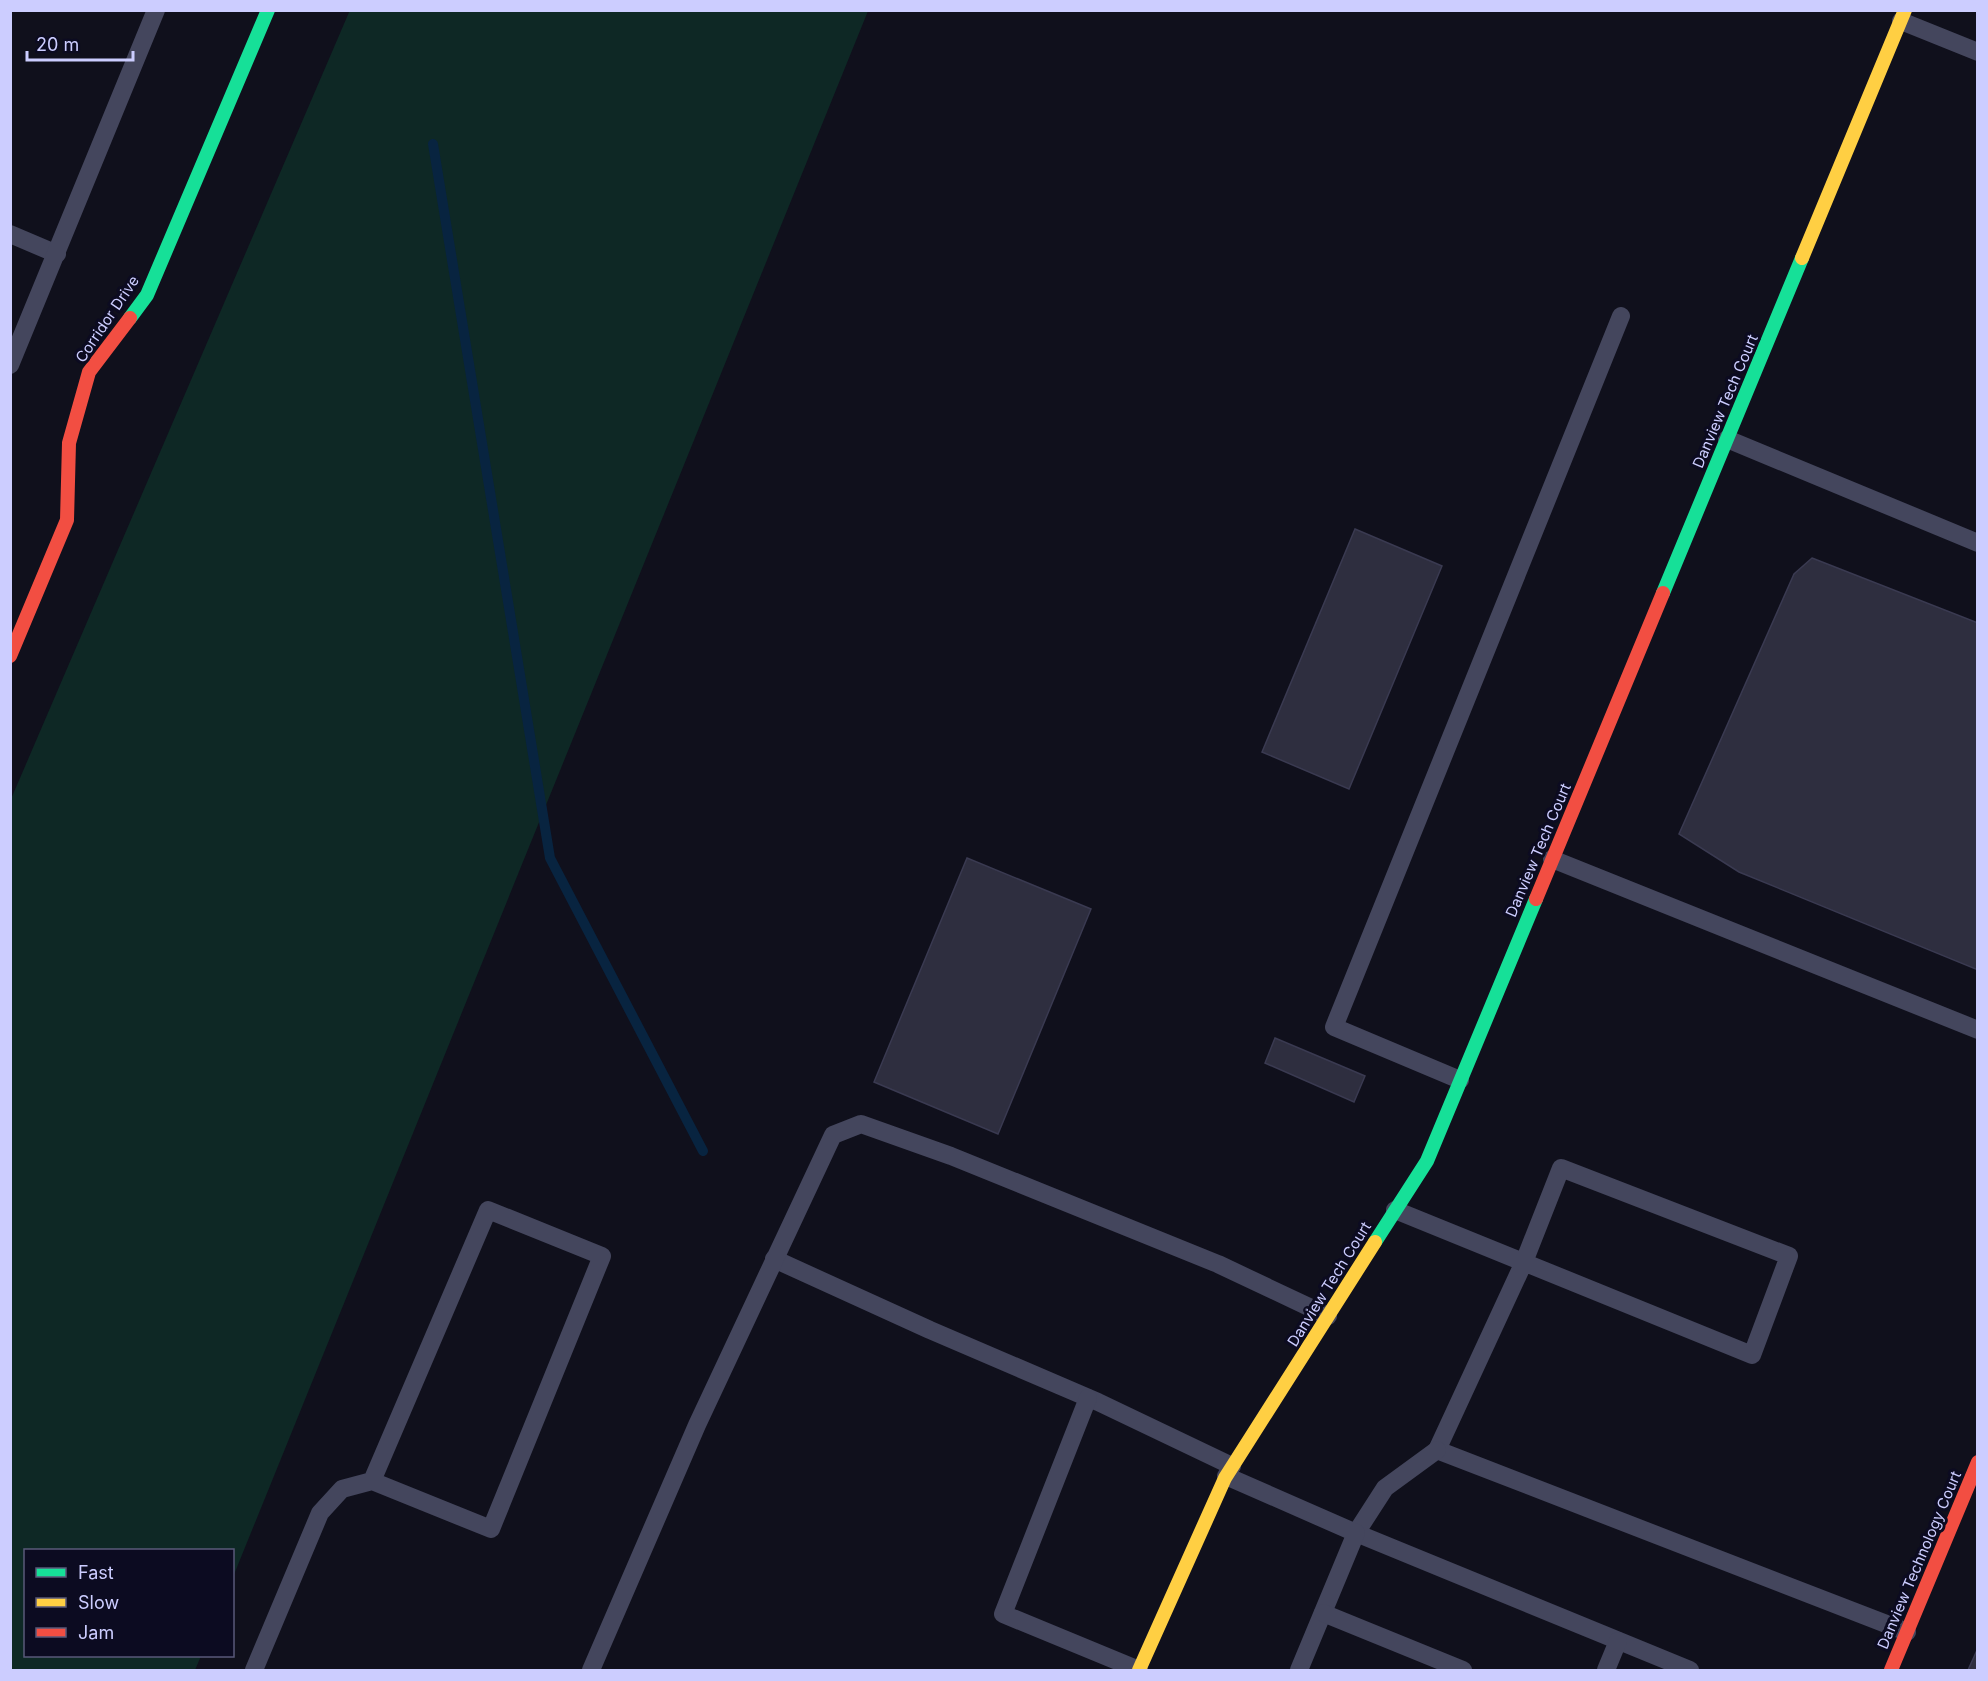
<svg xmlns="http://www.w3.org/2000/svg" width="1988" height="1681" font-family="Inter,sans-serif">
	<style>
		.green { fill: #0e2825 }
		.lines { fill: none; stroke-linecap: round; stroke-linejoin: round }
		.stream { stroke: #082440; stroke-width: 10 }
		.building { fill: #2e2e3f; stroke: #3a3a51; stroke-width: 1.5 }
		.lane { stroke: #44465d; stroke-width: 18 }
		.fast { stroke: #16e098; stroke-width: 14 }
		.slow { stroke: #ffcf43; stroke-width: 14 }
		.jam { stroke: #f24e42; stroke-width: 14 }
		.labels { text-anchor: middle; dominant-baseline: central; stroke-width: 6; stroke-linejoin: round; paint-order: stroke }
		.street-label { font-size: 15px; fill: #cccdff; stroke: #0c0b21 }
	</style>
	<rect width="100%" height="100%" fill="#10101c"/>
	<path class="green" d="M350,10L868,11L233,1577L232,1550H26V1656H201L195,1670H11V799Z"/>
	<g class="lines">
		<path class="stream" d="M433,144L550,858L703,1151"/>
	</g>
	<g class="building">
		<path d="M1355,529L1442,566L1349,789L1262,752Z"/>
		<path d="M1812,558L1978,623V970L1739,872L1679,834L1794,574Z"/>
		<path d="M967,858L1091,909L998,1134L874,1082Z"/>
		<path d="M1275,1038L1365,1076L1354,1102L1265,1063Z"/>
		<path d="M1978,1648V1670H1968Z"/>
	</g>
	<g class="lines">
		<g class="lane">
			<path d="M1901,21L1978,52"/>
			<path d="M10,234L57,254"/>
			<path d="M10,365L156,10"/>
			<path d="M1727,439L1978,543"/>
			<path d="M1552,859L1978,1030"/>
			<path d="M1460,1080L1334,1027L1621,316"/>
			<path d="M1395,1210L1752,1355L1789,1256L1561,1168L1524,1262L1437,1450L1907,1632"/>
			<path d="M774,1259L930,1330L1098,1402L1232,1466"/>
			<path d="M1088,1398L1003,1614L1139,1670"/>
			<path d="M1437,1450L1385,1488L1356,1533L1690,1670"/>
			<path d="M1226,1476L1356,1533L1299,1670"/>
			<path d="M1323,1613L1463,1670"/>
			<path d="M254,1670L320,1513L342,1489L372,1481L491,1529L602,1256L488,1210L372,1481"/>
			<path d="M591,1670L697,1425L833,1135L861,1124L951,1156L1218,1264L1328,1316"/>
			<path d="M1606,1670L1618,1641"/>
		</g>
		<g class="fast">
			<path d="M130,318L147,295L268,10"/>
			<path d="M1663,593L1802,258"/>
			<path d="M1375,1242L1427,1161L1536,899"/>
		</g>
		<g class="slow">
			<path d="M1802,258L1905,10"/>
			<path d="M1139,1670L1225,1478L1375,1242"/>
		</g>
		<g class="jam">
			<path d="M10,656L67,520L69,443L89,372L130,318"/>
			<path d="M1536,899L1663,593"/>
			<path d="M1891,1670L1978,1462"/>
		</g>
	</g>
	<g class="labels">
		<g class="street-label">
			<text transform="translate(107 319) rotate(-56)">Corridor Drive</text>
			<text transform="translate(1725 401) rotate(-67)">Danview Tech Court</text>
			<text transform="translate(1538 850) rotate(-67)">Danview Tech Court</text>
			<text transform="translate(1329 1284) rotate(-58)">Danview Tech Court</text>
			<text transform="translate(1919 1560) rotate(-67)">Danview Technology Court</text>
		</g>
	</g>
	<rect width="1988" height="1681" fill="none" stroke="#cccdff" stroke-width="24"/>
	<rect x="24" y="1549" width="210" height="108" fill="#0c0b21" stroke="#59597a" stroke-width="1.5"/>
	<rect x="36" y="1568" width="30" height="9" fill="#16e098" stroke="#59597a" stroke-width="1.5"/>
	<text x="78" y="1579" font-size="18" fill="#cccdff">Fast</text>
	<rect x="36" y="1598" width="30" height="9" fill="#ffcf43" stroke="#59597a" stroke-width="1.5"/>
	<text x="78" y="1609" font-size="18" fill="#cccdff">Slow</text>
	<rect x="36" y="1628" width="30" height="9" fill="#f24e42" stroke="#59597a" stroke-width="1.5"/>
	<text x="78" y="1639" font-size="18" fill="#cccdff">Jam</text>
	<path d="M27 51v9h106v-9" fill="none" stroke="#cccdff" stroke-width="3"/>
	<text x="36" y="51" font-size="18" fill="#cccdff" stroke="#0c0b21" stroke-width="4.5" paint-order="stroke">20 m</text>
</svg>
